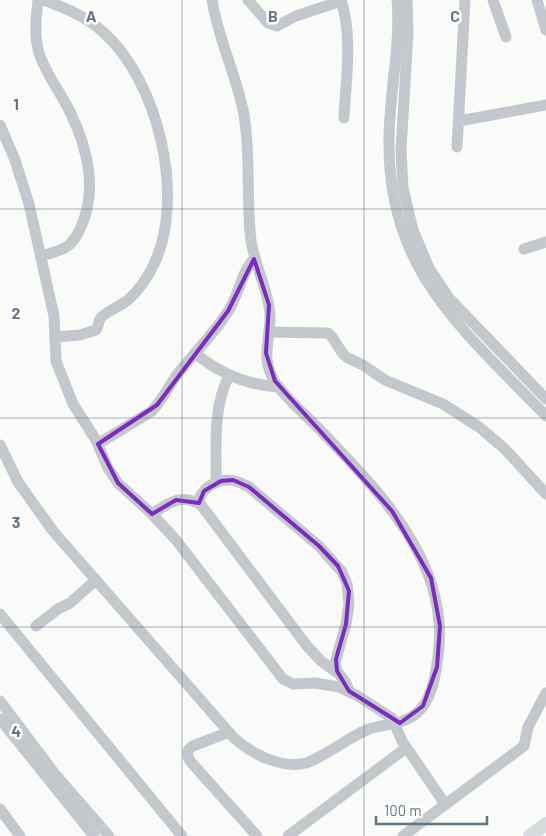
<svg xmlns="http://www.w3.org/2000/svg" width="546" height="836" font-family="Barlow,sans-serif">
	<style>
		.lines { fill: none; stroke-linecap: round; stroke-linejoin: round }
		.minor { stroke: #c3c8cc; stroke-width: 11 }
		.major { stroke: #d6dbdf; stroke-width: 14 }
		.marked { fill: none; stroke: #7b2cbf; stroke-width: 4; stroke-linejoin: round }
		.grid { fill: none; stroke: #657683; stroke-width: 1; stroke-opacity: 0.55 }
		.grid-label { font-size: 16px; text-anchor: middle; font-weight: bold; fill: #657683; stroke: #fff; stroke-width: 5; stroke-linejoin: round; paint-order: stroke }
	</style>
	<rect width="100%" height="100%" fill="#fafaf8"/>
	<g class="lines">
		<g class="minor">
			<path d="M38,0C36,18 34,36 39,53C46,75 62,94 71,114C88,149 98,192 80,229C77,235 75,240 69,245C62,251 51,253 41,256"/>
			<path d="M44,0C65,8 86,16 103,32C158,80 186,197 154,264C148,277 139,290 128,300C121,306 103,313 100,319C98,323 99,326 96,330L80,335L55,337"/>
			<path d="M248,0L268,23L277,26L296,16L341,1"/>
			<path d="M341,0C353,38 346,78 344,118"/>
			<path d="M397,0C401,47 389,93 389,140C387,271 463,329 546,416"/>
			<path d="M407,0L408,32L401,150L403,188L413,230L429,268L449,298L546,399"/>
			<path d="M493,0L506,37"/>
			<path d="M537,0L546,30"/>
			<path d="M459,121L546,105"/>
			<path d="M0,125L15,160L29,204L54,316L56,361L73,404L96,440L108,468L118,483L152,514L176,540L283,679L293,684L315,683L339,687L358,696L392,718L402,741L445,804"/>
			<path d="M457,147L465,0"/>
			<path d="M524,249L546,242"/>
			<path d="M269,332L328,333L332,337L343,354L348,358L363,365L385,380L443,404L479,427L505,449L546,494"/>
			<path d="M195,353C220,374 247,385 279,387"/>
			<path d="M98,444L152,411C162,400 168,388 176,376C193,354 214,334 229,310C239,294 241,273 254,259"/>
			<path d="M0,445L18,482L53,531L234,738C252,754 281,769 306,763C316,760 324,754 333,749C345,742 356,734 369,729C387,723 404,725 418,712C432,699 436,674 438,656C451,565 381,493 323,433C308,417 286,399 274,381C260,356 271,339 270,314C268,289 255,266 251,241C246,200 251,156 244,115C237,76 218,39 212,0"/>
			<path d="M216,483C217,447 212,408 229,376"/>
			<path d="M199,503C199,490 216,479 229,480C236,480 243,484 249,487L319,546L342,572L347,584L349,604L346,624L335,663L337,671L346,683L349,691"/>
			<path d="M152,514C168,503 182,493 201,505L307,646L321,661L339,674"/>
			<path d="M0,614L182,836"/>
			<path d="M36,626L58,609L70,603L96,580"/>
			<path d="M0,701L55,774L109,836"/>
			<path d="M0,719L94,836"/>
			<path d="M229,732L193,746C187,749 186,755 190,761L257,836"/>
			<path d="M0,809L20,836"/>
			<path d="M288,836L406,748"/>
			<path d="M403,836L524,746L528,727L546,693"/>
		</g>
		<path class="major" d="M530,836L546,824"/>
	</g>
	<path class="marked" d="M254,259L269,305L266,353L275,381L392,511L431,578L440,626L437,667L423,706L400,723L349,691L337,671L336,659L346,624L349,591L338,566L319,546L249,487L233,480L221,481L204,491L199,503L176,500L152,514L118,483L98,444L157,405L228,311Z"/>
	<path class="grid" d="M182,0V836M364,0V836M0,209H546M0,418H546M0,627H546"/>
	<g class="grid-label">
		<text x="91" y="22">A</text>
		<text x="273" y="22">B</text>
		<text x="455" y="22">C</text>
		<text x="16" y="110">1</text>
		<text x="16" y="319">2</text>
		<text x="16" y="528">3</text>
		<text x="16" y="737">4</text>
	</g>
	<path d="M376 816v8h111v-8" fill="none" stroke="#657683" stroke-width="2.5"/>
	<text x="384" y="816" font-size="15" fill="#657683" stroke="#ffffff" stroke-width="4" paint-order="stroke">100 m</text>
</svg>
